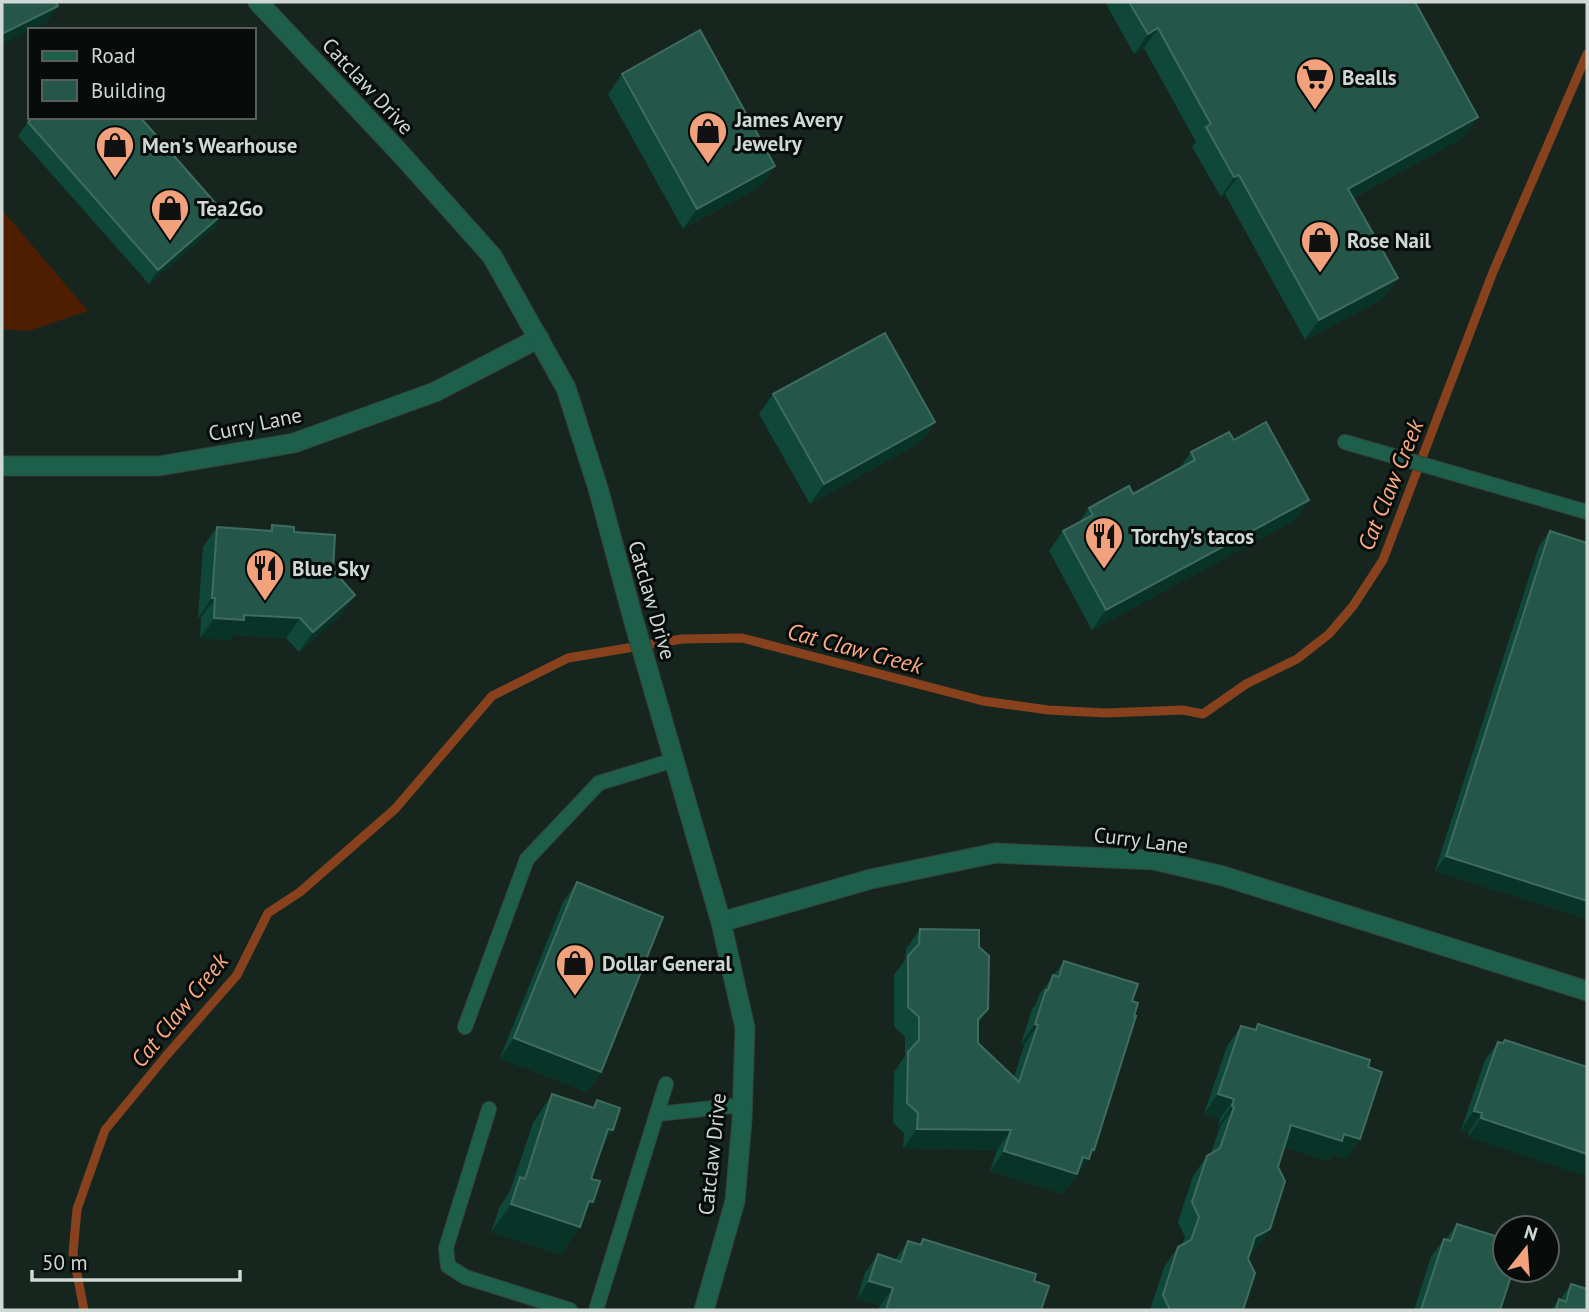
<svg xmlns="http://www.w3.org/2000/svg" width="1589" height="1312" font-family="'PT Sans',sans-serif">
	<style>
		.green { fill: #4f1e01 }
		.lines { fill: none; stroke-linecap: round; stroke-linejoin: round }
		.stream { stroke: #87421d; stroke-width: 9 }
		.service-casing { stroke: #34423c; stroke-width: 16 }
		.minor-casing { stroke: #34423c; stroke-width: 21 }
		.tertiary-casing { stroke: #34423c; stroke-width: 21 }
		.service { stroke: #1d5f4a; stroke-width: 14 }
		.minor { stroke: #1d5f4a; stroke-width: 19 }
		.tertiary { stroke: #1d5f4a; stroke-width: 19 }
		.wall { fill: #0f4838 }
		.shaded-wall { fill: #0a3327 }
		.building { fill: #245749; stroke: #3f6c5e; stroke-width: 2 }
		.labels { text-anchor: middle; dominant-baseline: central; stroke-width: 6; stroke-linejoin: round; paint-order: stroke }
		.poi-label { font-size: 21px; font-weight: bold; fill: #cfd8d4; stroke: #070c0a; text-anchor: start }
		.street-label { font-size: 21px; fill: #cfd8d4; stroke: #070c0a }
		.water-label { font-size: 23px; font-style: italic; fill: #fcab84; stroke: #070c0a }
	</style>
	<rect width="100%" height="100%" fill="#17251f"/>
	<path class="green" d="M2,210L88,311L28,331L2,329Z"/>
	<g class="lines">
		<path class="stream" d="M84,1310L73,1253L77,1209L105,1130L166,1056L237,975L268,913L300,892L395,809L492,696L568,658L682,639L742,638L983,701L1048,710L1106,713L1183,710L1203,714L1246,684L1297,659L1329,634L1353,606L1383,560L1493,272L1587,54"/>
		<g class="service-casing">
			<g id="service">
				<path d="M1345,442L1587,512"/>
				<path d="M465,1027L527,859L599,783L674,760"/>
				<path d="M489,1109L446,1248L448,1266L465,1277L570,1310"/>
				<path d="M657,1114L742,1105"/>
				<path d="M596,1310L666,1084"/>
			</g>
		</g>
		<g class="minor-casing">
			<g id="minor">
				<path d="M2,466H159L294,443L435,392L539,338"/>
				<path d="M721,922L871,879L996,853L1154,860L1223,876L1587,991"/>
			</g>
		</g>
		<g class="tertiary-casing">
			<path id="tertiary" d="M258,2L399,152L492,256L566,388L598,488L634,622L721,922L745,1028L742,1120L735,1201L704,1310"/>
		</g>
		<use href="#service" class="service"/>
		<use href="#minor" class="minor"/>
		<use href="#tertiary" class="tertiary"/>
	</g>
	<g class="wall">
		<path d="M1105,2H1415L1464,137L1353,198L1398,278L1384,298L1305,340L1225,194L1221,197L1192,147L1196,142L1144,48L1134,54Z"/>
		<path d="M622,74L775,166L761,186L683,229L608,94Z"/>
		<path d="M28,122L215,227L149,284L18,136Z"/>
		<path d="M773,394L935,422L921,442L810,504L759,414Z"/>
		<path d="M1234,440L1295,520L1092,630L1049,551L1063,531L1078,524L1089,508L1133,494L1179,469L1191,452Z"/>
		<path d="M272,525L294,532L333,570L355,595L341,615L299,652L286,638L233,635L230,640L200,638L201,618H198L203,547L217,527L269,530Z"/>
		<path d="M1550,531L1587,919L1435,871L1539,546Z"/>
		<path d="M577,882L601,1072L587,1092L500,1058L563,902Z"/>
		<path d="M920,929L979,947L988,1009L978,1024V1043L1014,1077L1024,1045L1021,1044L1032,1009L1036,1004L1039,995L1064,961L1132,1001L1094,1150L1063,1194L990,1171L997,1150L903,1148L904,1133L893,1123L894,1072L905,1056V1037L894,1026V975L905,960L906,949Z"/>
		<path d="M1258,1024L1346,1159L1332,1155L1328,1161L1284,1147L1278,1167L1270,1229L1256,1249L1250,1252L1248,1259L1243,1310H1150L1164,1267L1178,1247L1182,1245L1185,1237L1178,1222L1193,1176L1207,1156L1211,1153L1220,1127L1218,1126L1220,1119L1204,1114L1227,1046L1241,1026L1254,1030Z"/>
		<path d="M1505,1040L1587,1067L1468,1137L1469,1132L1461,1130L1485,1060L1498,1042L1503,1043Z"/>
		<path d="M552,1094L592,1108L597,1100L613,1130L602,1147L591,1179L585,1214L561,1255L491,1232L500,1206L510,1191L533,1123Z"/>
		<path d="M1457,1224L1500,1310H1414L1431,1257L1444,1239H1446Z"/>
		<path d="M923,1239L1034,1281L1041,1310H878L880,1306L857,1299L865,1273L878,1254L895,1260L908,1241L919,1244Z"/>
		<path d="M1571,1284L1587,1310H1551L1559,1299L1560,1300Z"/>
	</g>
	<g class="shaded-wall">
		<path d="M58,6L47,22L2,44V34Z"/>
		<path d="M1158,28L1144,48L1134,54L1148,34Z"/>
		<path d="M1478,117L1464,137L1334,208L1348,189Z"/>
		<path d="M775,166L761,186L683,229L697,209Z"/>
		<path d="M1239,175L1225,194L1221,197L1234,177Z"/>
		<path d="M224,213L215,227L149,284L158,270Z"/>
		<path d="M1398,278L1384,298L1305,340L1319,320Z"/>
		<path d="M935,422L921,442L810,504L824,484Z"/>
		<path d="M1309,500L1295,520L1092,630L1106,610Z"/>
		<path d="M355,595L341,615L299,652L313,632Z"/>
		<path d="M212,598H215L201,618H198Z"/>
		<path d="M244,615L300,618L286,638L233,635L230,640L200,638L214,618Z"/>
		<path d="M1446,856L1587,901V919L1435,871Z"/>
		<path d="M1035,1024L1038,1025L1024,1045L1021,1044Z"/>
		<path d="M514,1038L601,1072L587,1092L500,1058Z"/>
		<path d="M1218,1094L1234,1099L1220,1119L1204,1114Z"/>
		<path d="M1232,1106L1234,1107L1220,1127L1218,1126Z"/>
		<path d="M1474,1111L1482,1113L1469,1132L1461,1130Z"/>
		<path d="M1481,1118L1587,1154V1177L1468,1137Z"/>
		<path d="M1291,1125L1344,1134L1360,1139L1346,1159L1332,1155L1328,1161L1277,1145Z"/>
		<path d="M608,1129L613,1130L593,1159Z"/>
		<path d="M917,1129L1011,1130L997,1150L903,1148Z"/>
		<path d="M1092,1149L1094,1150L1088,1158L1089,1159L1063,1194L990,1171L1004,1151L1083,1157Z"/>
		<path d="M589,1201L593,1202L576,1226L580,1227L561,1255L491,1232L511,1204Z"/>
		<path d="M1270,1229L1256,1249L1241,1257L1255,1237Z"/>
		<path d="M869,1281L893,1288L880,1306L857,1299Z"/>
	</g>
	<g class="building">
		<path d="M2,2H56L58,6L2,34Z"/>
		<path d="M1129,2H1415L1478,117L1348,189L1398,278L1319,320L1239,175L1234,177L1206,127L1211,124L1158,28L1148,34Z"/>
		<path d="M700,30L775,166L697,209L622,74Z"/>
		<path d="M33,117H140L224,213L158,270L28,122Z"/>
		<path d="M885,333L935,422L824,484L773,394Z"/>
		<path d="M1266,422L1309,500L1106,610L1063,531L1093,515L1089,508L1129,486L1133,494L1195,460L1191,452L1229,432L1234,440Z"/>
		<path d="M272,525L294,527V532L335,535L333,570L355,595L313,632L300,618L244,615V620L214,618L215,598H212L217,527L272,531Z"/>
		<path d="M1550,531L1587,543V901L1446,856Z"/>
		<path d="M577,882L663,917L601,1072L514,1038Z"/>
		<path d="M920,929L979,930V947L989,956L988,1009L978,1019V1043L1019,1082L1038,1025L1035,1024L1046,990H1048L1053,975L1059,977L1064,961L1138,984L1132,1001L1138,1003L1134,1016H1136L1094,1150L1092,1149L1089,1159L1083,1157L1077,1174L1004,1151L1011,1130L917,1129L918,1113L907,1103L908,1052L919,1040V1017L908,1007V956L919,944Z"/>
		<path d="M1258,1024L1370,1060L1368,1067L1382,1072L1360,1139L1344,1134L1342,1141L1291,1125L1278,1167L1285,1181L1270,1229L1255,1237L1248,1259L1255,1273L1243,1310H1170L1163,1295L1178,1247L1191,1240L1199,1217L1192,1202L1207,1156L1220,1148L1234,1107L1232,1106L1234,1099L1218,1094L1241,1026L1256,1030Z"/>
		<path d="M1505,1040L1587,1067V1154L1481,1118L1482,1113L1474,1111L1498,1042L1503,1043Z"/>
		<path d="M552,1094L594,1108L597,1100L620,1108L613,1130L608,1129L591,1179L600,1181L593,1202L589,1201L580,1227L511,1204L520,1177L525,1179Z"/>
		<path d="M1457,1224L1505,1239V1270H1513L1500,1310H1421L1444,1239L1451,1241Z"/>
		<path d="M923,1239L1036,1274L1034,1281L1049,1286L1041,1310H886L893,1288L869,1281L878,1254L901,1262L908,1241L921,1245Z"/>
		<path d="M1571,1284L1587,1289V1310H1556L1559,1299L1566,1302Z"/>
	</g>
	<defs>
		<g id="supermarket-pin" transform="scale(2.0125)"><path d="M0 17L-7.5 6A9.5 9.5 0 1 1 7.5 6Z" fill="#f1a17b" stroke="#070c0a"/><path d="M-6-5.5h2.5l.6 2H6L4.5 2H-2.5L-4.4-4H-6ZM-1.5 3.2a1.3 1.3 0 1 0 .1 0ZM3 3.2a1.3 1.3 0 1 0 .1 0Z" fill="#111"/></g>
		<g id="shop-pin" transform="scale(2.0125)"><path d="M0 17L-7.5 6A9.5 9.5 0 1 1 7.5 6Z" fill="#f1a17b" stroke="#070c0a"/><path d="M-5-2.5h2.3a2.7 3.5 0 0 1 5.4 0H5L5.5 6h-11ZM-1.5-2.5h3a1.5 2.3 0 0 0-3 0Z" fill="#111"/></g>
		<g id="restaurant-pin" transform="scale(2.0125)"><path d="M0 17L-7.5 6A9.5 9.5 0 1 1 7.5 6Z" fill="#f1a17b" stroke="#070c0a"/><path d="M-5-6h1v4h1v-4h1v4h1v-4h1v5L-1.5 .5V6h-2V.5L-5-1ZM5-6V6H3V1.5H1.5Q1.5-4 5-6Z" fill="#111"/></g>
	</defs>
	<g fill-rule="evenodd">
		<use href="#supermarket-pin" x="1315" y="77"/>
		<use href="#shop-pin" x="708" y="131"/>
		<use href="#shop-pin" x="115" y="145"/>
		<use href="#shop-pin" x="170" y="208"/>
		<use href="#shop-pin" x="1320" y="240"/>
		<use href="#restaurant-pin" x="1104" y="536"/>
		<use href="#restaurant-pin" x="265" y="568"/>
		<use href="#shop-pin" x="575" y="963"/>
	</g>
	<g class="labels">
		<g class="poi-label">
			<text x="1342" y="77">Bealls</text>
			<text x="735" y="119">James Avery<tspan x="735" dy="24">Jewelry</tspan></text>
			<text x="142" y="145">Men's Wearhouse</text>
			<text x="197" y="208">Tea2Go</text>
			<text x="1347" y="240">Rose Nail</text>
			<text x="1131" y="536">Torchy's tacos</text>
			<text x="292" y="568">Blue Sky</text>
			<text x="602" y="963">Dollar General</text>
		</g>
		<g class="street-label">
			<text transform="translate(368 86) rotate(47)">Catclaw Drive</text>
			<text transform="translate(255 424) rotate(-12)">Curry Lane</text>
			<text transform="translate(652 600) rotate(74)">Catclaw Drive</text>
			<text transform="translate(1141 840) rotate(7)">Curry Lane</text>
			<text transform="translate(712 1154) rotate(-84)">Catclaw Drive</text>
		</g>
		<g class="water-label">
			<text transform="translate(1390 485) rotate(-68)">Cat Claw Creek</text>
			<text transform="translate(855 648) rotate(15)">Cat Claw Creek</text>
			<text transform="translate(179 1010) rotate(-51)">Cat Claw Creek</text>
		</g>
	</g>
	<rect width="1589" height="1312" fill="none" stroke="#cfd8d4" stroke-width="7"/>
	<rect x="28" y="28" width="228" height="91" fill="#070c0a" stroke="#575e5b" stroke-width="2"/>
	<rect x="42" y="51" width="35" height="10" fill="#1d5f4a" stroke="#575e5b" stroke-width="2"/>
	<text x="91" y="63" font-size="21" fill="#cfd8d4">Road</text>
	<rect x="42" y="80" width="35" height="21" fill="#245749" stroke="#575e5b" stroke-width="2"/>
	<text x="91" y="98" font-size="21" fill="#cfd8d4">Building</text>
	<g transform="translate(1526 1249) rotate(17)"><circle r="33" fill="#070c0a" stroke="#575e5b" stroke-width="2"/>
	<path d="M0-5L12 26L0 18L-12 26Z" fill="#f1a17b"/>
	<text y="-10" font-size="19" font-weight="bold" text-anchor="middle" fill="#cfd8d4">N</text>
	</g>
	<path d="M32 1270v10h208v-10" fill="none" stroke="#cfd8d4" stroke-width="3.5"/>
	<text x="42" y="1270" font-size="21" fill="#cfd8d4" stroke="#070c0a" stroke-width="5" paint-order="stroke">50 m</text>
</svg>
